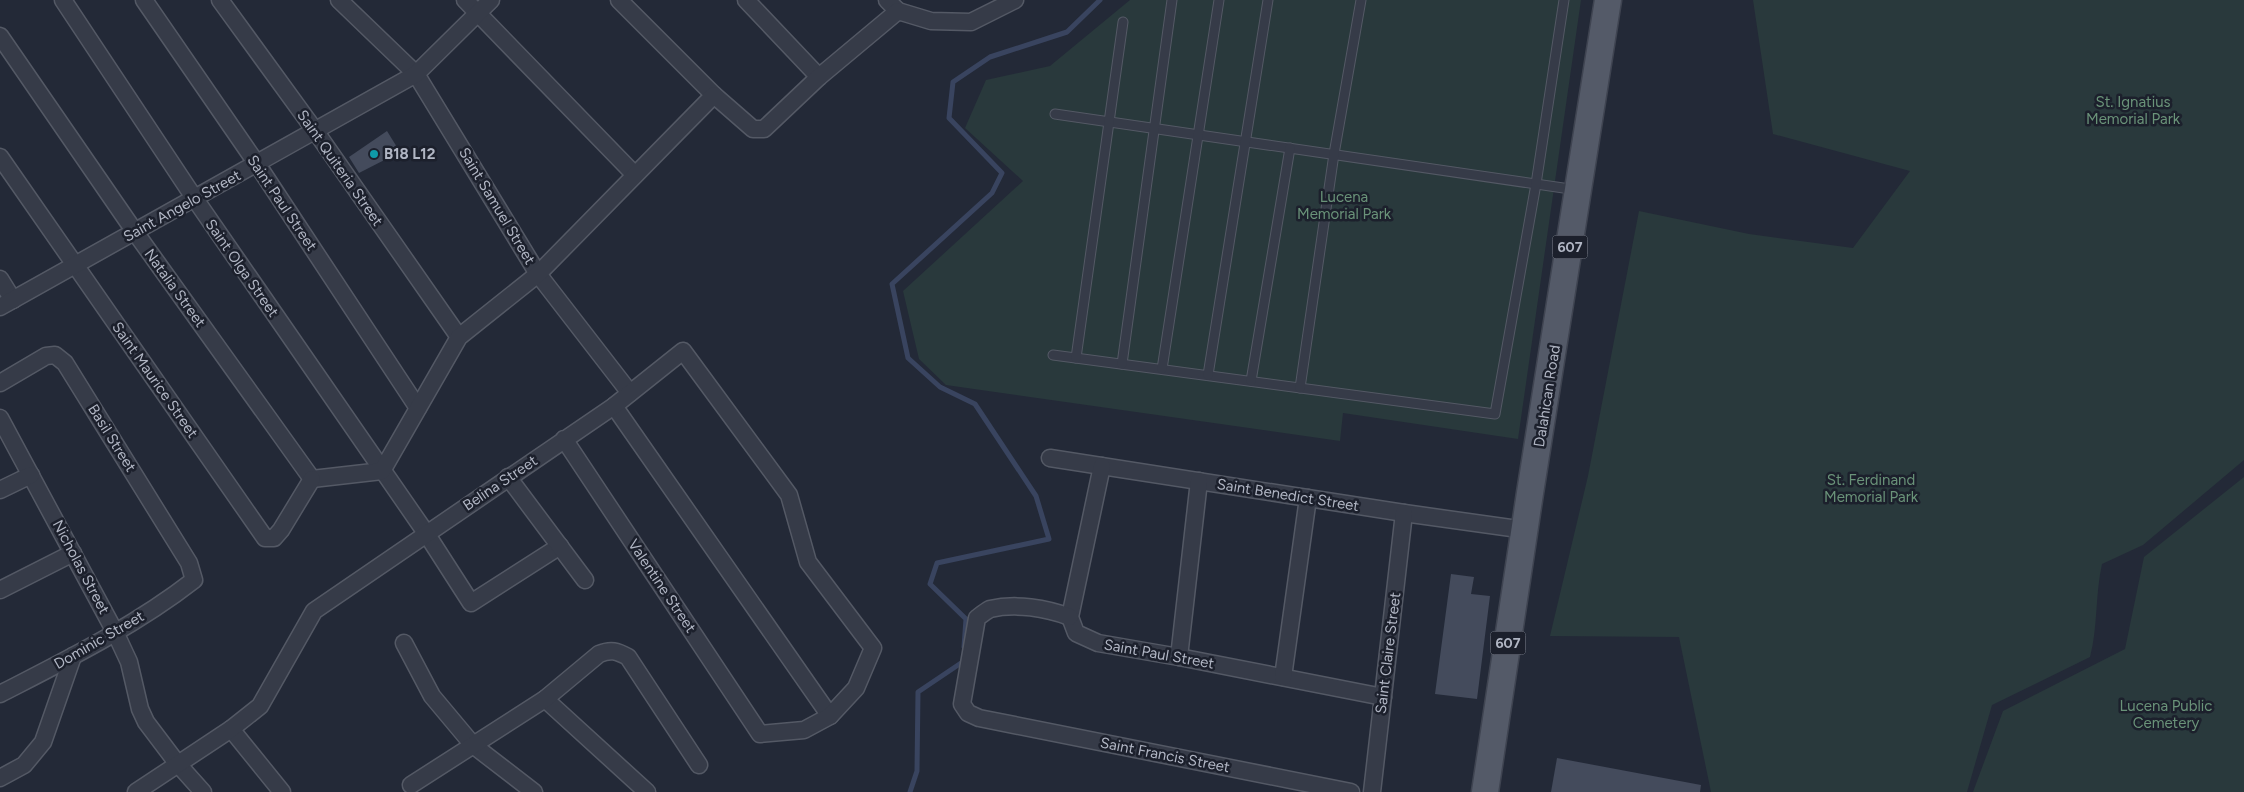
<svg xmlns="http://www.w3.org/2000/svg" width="2244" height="792" font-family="Figtree,sans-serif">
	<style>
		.green { fill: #29393c }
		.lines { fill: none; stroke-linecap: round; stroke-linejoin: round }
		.stream { stroke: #39445f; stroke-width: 5 }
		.building { fill: #444b5c }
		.lane-casing { stroke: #545965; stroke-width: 11 }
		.street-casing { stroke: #545965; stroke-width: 19 }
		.primary-casing { stroke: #3f4451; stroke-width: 29 }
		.lane { stroke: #363b48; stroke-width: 9 }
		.street { stroke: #363b48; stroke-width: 16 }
		.primary { stroke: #545a68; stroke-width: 26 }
		.culture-dot { fill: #0f9aa8; stroke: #1c202c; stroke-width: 2 }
		.labels { text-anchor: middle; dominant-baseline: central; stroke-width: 5; stroke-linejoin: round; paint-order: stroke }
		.shield { fill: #1c202c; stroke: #848996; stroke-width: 1 }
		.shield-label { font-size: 14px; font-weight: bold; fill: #b1b6c4 }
		.park-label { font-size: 15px; fill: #6a9379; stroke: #1c202c }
		.poi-label { font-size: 15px; font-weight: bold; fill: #b1b6c4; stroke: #1c202c; text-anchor: start }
		.street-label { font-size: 15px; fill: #b1b6c4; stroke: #1c202c }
	</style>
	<rect width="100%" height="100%" fill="#232937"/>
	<g class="green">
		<path d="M1130,0H1581L1518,439L1343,413L1340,441L946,385L919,359L903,291L1023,181L965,128L986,80L1050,66Z"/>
		<path d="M1753,0H2244V460L2143,545L2102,564C2095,595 2098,627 2090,657L1992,705L1967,792H1711L1679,637L1550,636L1588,476L1639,211L1749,234L1853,248L1910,171L1773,134Z"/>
		<path d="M2244,477V792H1973L2003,711L2125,649L2144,557Z"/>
	</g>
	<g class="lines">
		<g class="stream">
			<path d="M964,647L966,619L930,584L937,563L1049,539L1036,496L975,404L940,387L908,358L892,284L992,193L1002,173L949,118L953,82L990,57L1067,32L1100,0"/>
			<path d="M910,792L917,771L918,692L964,661V658"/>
		</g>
	</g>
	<g class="building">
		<path d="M387,131L400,152L359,173L349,157Z"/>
		<path d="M1451,574L1474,577L1471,594L1490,596L1477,699L1435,694Z"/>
		<path d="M1557,758L1701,785L1700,792H1551Z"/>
	</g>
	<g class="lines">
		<g class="lane-casing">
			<g id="lane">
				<path d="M1055,114L1577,190"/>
				<path d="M1053,355L1495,414L1536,184L1564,0"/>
				<path d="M1076,358L1123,22"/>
				<path d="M1122,364L1172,0"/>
				<path d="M1162,369L1219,0"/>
				<path d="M1208,375L1268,0"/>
				<path d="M1251,381L1290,148"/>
				<path d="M1300,388L1334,154L1361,0"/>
			</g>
		</g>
		<g class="street-casing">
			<g id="street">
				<path d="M63,0L195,199L426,533L471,603L560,546"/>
				<path d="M144,0L257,164L418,408"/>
				<path d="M220,0L316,132L459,337"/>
				<path d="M339,0L416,74L538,274L630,393"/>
				<path d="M465,0L635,175"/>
				<path d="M619,0L714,95"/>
				<path d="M746,0L819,77"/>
				<path d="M887,0L898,11"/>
				<path d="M0,36L135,232L312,479L382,471L459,337L538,274L714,95L753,129H764L819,77L898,11L931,21L971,22L1015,0"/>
				<path d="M0,157L265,538H274L281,530L312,479"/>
				<path d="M0,279L13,300"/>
				<path d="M0,307L416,74L491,0"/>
				<path d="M0,383L46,356L55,355L65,363L189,563L194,580C135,626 66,660 0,694"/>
				<path d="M614,406L830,716"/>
				<path d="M0,418L115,632L129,662L140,709L146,722L177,763L203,792"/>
				<path d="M1050,458L1404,513L1526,530"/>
				<path d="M1102,466L1070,617L1076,633L1098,643L1179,657L1383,697"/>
				<path d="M508,477L585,580"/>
				<path d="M0,490L31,475"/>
				<path d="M0,590L73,553"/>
				<path d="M1070,617C1046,608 1016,603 990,609C986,611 981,615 977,618L962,704L968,713L979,718L1351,792"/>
				<path d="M404,643L432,696L473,745L534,792"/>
				<path d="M1179,657L1199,481"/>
				<path d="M1283,677L1308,498"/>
				<path d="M545,699L647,792"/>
				<path d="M231,729L282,792"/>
				<path d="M0,778L24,765L43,742L73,656"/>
				<path d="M411,785L545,699L599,654C611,649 617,651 628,657L699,765"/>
				<path d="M136,792L231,729L260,706L314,611L614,406L683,351L789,495L808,562L873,648L856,688L830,716L804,730L760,734L564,439"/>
				<path d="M1372,792L1404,513"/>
			</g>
		</g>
		<g class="primary-casing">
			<path id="primary" d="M1485,792L1530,493L1608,0"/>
		</g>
		<use href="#lane" class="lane"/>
		<use href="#street" class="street"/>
		<use href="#primary" class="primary"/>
	</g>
	<circle class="culture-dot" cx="374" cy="154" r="5"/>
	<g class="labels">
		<g class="shield">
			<rect x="1552.5" y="235.5" width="35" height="23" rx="4"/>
			<rect x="1490.5" y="631.5" width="35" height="23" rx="4"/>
		</g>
		<g class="shield-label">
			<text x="1570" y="247">607</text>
			<text x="1508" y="643">607</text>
		</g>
		<g class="park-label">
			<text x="2133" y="102">St. Ignatius<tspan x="2133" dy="17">Memorial Park</tspan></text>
			<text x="1344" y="197">Lucena<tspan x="1344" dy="17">Memorial Park</tspan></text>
			<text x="1871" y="480">St. Ferdinand<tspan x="1871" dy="17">Memorial Park</tspan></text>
			<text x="2166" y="706">Lucena Public<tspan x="2166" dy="17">Cemetery</tspan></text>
		</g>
		<g class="poi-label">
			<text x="384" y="154">B18 L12</text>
		</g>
		<g class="street-label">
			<text transform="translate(340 168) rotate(55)">Saint Quiteria Street</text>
			<text transform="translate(282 203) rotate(56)">Saint Paul Street</text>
			<text transform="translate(182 206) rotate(-29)">Saint Angelo Street</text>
			<text transform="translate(497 206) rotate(59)">Saint Samuel Street</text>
			<text transform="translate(242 268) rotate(55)">Saint Olga Street</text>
			<text transform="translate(175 288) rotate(54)">Natalia Street</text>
			<text transform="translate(155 380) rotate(55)">Saint Maurice Street</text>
			<text transform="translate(1547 396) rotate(-81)">Dalahican Road</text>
			<text transform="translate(112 438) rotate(58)">Basil Street</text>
			<text transform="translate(500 483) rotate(-34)">Belina Street</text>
			<text transform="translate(1288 495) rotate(9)">Saint Benedict Street</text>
			<text transform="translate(81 567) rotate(62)">Nicholas Street</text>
			<text transform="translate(662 586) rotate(56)">Valentine Street</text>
			<text transform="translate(99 640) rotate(-30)">Dominic Street</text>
			<text transform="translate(1388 653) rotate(-83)">Saint Claire Street</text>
			<text transform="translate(1159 654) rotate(10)">Saint Paul Street</text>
			<text transform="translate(1165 755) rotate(11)">Saint Francis Street</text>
		</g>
	</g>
</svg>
